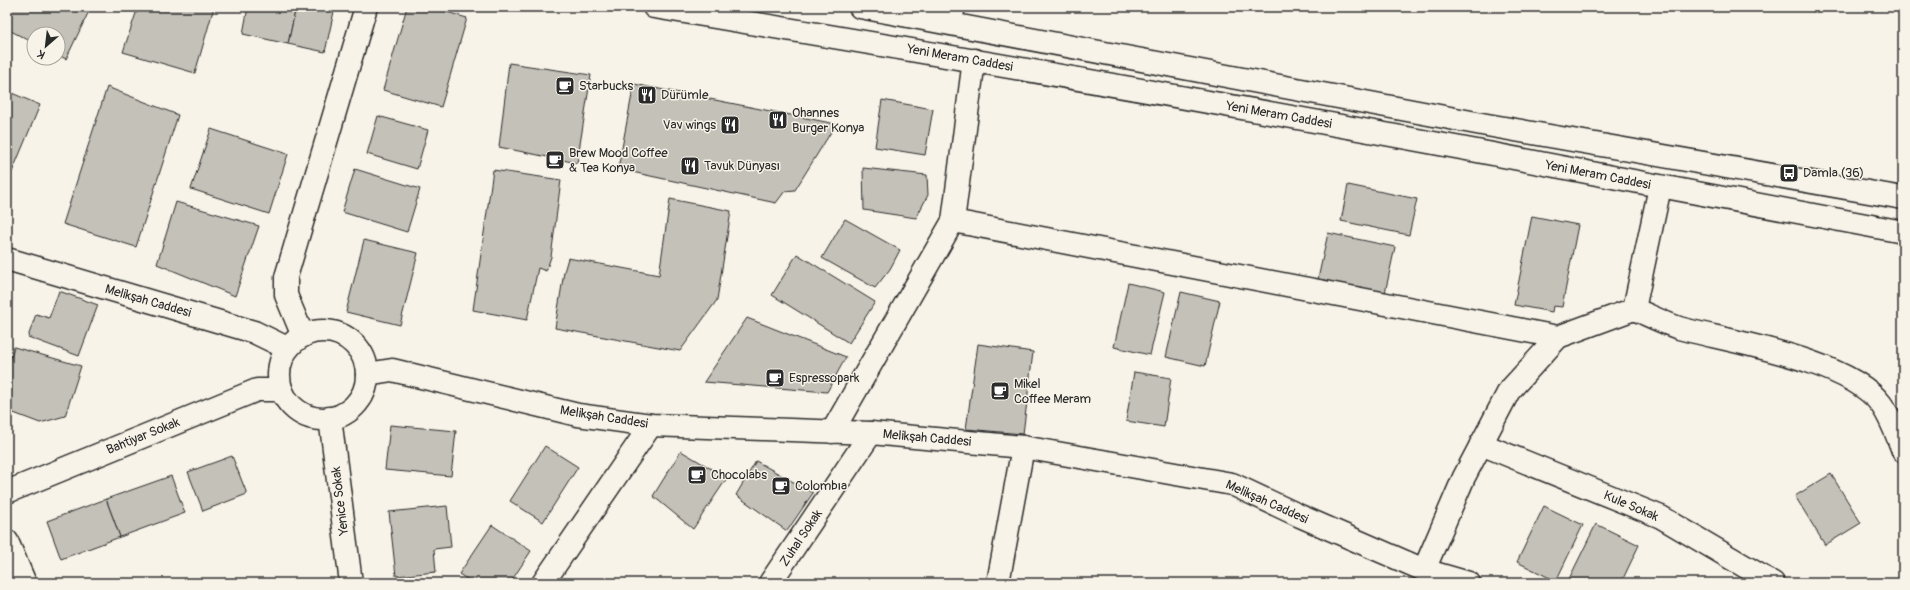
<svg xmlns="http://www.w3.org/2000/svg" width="1910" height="590" font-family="Pangolin,sans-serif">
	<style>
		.building { fill: #c4c1b9; stroke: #2b2b2b }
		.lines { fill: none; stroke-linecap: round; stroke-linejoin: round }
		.minor-casing { stroke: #2b2b2b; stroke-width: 25 }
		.tertiary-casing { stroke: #2b2b2b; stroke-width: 25 }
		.secondary-casing { stroke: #2b2b2b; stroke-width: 25 }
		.minor { stroke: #f7f3e8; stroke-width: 22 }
		.tertiary { stroke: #f7f3e8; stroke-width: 22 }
		.secondary { stroke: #f7f3e8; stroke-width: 22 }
		.labels { text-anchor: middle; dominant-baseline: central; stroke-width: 3; stroke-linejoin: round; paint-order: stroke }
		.street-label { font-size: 13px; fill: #2b2b2b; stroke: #f7f3e8 }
		.poi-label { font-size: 13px; fill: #2b2b2b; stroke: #f7f3e8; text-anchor: start }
	</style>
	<rect width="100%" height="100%" fill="#f7f3e8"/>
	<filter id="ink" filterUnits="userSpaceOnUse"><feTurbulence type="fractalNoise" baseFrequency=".025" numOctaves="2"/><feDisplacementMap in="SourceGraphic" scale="8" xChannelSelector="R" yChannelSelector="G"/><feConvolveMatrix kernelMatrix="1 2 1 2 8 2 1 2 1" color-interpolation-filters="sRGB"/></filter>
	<g filter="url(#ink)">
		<g class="building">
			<path d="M7,7H91L66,59L58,55V34H34V43L7,29Z"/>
			<path d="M138,7H214L195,73L123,52Z"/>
			<path d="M248,7H296L288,44L243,34Z"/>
			<path d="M296,7H335L325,52L288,44Z"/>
			<path d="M407,7H430L467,18L441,107L383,90Z"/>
			<path d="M1790,7H1818L1817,12Z"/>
			<path d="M509,63L591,75L577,163L499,147Z"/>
			<path d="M634,84L836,124L795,190L785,191L776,203L618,169Z"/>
			<path d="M107,87L178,115L136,247L63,224Z"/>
			<path d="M7,91L40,105L7,184Z"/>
			<path d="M882,100L933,109L925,155L875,147Z"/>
			<path d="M378,116L428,130L417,169L367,154Z"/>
			<path d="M211,129L288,154L269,214L191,189Z"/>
			<path d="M863,168L927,175L928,195L916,218L864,210Z"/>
			<path d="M355,169L420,189L407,232L342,212Z"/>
			<path d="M493,170L561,180L551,257L546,271L538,268L527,320L473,310Z"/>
			<path d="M1348,185L1417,199L1409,235L1341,221Z"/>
			<path d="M670,199L731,211L717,300L680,351L555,328L564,272L568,258L659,275Z"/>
			<path d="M176,202L259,226L235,296L157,264Z"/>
			<path d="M1532,216L1578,225L1562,307L1553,306L1552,312L1514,305Z"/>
			<path d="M845,219L900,250L890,269L875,288L822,258Z"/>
			<path d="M1328,233L1395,247L1385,293L1318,279Z"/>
			<path d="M364,240L418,253L400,325L346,312Z"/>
			<path d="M797,254L875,302L849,343L772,295Z"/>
			<path d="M1128,283L1165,292L1150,355L1114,347Z"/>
			<path d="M59,291L98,305L79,356L28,337L36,314L49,318Z"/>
			<path d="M1181,292L1220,301L1205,366L1166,357Z"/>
			<path d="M747,318L846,357L827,392L704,382Z"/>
			<path d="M978,344L1033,352L1023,434L966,429Z"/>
			<path d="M14,347L81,366L65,416L40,423L11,412L7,397V370Z"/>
			<path d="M1134,372L1171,378L1164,427L1126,421Z"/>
			<path d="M390,425L456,431L451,476L385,470Z"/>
			<path d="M545,446L578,467L543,522L510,501Z"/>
			<path d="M681,451L727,478L693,529L653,496Z"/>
			<path d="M232,456L247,494L203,511L188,472Z"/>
			<path d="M756,461L813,493L787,531L736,495Z"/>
			<path d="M1831,474L1861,523L1825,545L1795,496Z"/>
			<path d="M171,476L185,513L120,537L106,499Z"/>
			<path d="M106,499L120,537L61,559L47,521Z"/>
			<path d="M447,506L451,547L434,549L436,572L396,576L389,512Z"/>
			<path d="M1544,506L1583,525L1556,581L1517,562Z"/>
			<path d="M1596,524L1639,545L1621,583H1567Z"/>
			<path d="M492,525L531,551L510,583H473L459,574Z"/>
		</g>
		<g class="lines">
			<g class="minor-casing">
				<g id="minor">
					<path d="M950,23L954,7"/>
					<path d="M953,221L1558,337"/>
					<path d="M1634,309C1648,315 1664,323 1679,328C1732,342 1849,360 1881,404C1891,418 1897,435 1903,451"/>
					<path d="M303,336L286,295V277L366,7"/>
					<path d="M330,418L351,583"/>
					<path d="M832,432L953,221L974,60"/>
					<path d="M1481,444L1661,517L1773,583"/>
					<path d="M7,492L257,390H281"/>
					<path d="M7,541L25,583"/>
					<path d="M1424,570L1464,477L1509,391L1558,337L1634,309L1660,187"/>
					<path d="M543,583L651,425"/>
					<path d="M770,583L871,433"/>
					<path d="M998,583L1023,447"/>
				</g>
			</g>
			<g class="tertiary-casing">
				<g id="tertiary">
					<path d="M7,259L254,332L287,348"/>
					<circle cx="323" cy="375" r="44"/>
					<path d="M367,374L392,370L578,415L651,425L871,433L1023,447L1232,484L1300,516L1424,570L1469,583"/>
				</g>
			</g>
			<g class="secondary-casing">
				<g id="secondary">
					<path d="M654,7C929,52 1203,100 1477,151C1619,178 1761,206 1903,232"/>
					<path d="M860,7L1487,125L1903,198"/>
				</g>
			</g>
			<use href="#minor" class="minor"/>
			<use href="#tertiary" class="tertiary"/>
			<use href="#secondary" class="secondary"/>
		</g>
	</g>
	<defs>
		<g id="cafe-square" transform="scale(1)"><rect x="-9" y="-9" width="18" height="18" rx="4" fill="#2b2b2b" stroke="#f7f3e8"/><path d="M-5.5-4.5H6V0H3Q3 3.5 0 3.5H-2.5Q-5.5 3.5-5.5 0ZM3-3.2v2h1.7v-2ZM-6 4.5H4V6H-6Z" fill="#fff"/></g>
		<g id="restaurant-square" transform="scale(1)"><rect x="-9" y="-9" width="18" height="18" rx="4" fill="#2b2b2b" stroke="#f7f3e8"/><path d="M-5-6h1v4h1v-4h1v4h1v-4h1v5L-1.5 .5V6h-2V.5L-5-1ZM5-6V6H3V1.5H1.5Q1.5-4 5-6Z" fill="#fff"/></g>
		<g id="bus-square" transform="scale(1)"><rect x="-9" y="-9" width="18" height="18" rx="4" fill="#2b2b2b" stroke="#f7f3e8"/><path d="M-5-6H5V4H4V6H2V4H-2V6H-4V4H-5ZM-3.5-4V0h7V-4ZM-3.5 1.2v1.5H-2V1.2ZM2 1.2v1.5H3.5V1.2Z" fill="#fff"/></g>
	</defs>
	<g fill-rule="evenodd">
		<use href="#cafe-square" x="565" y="86"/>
		<use href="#restaurant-square" x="647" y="95"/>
		<use href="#restaurant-square" x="778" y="120"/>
		<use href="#restaurant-square" x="730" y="125"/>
		<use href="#cafe-square" x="555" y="160"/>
		<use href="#restaurant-square" x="690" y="166"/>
		<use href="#bus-square" x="1789" y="173"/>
		<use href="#cafe-square" x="775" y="378"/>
		<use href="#cafe-square" x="1000" y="391"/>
		<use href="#cafe-square" x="697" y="475"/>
		<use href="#cafe-square" x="781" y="486"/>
	</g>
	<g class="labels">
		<g class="street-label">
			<text transform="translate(960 58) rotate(10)">Yeni Meram Caddesi</text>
			<text transform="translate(1279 115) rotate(10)">Yeni Meram Caddesi</text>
			<text transform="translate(1598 175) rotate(11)">Yeni Meram Caddesi</text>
			<text transform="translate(148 301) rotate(16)">Melikşah Caddesi</text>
			<text transform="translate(604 417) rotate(9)">Melikşah Caddesi</text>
			<text transform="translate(143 436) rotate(-22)">Bahtiyar Sokak</text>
			<text transform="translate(927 438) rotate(5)">Melikşah Caddesi</text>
			<text transform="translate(340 501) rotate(-97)">Yenice Sokak</text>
			<text transform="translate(1267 502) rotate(24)">Melikşah Caddesi</text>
			<text transform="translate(1631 506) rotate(23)">Kule Sokak</text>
			<text transform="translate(801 538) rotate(-56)">Zuhal Sokak</text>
		</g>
		<g class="poi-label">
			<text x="579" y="86">Starbucks</text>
			<text x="661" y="95">Dürümle</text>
			<text x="792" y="113">Ohannes<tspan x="792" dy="15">Burger Konya</tspan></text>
			<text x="716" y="125" text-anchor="end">Vav wings</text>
			<text x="569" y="153">Brew Mood Coffee<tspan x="569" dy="15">&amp; Tea Konya</tspan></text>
			<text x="704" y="166">Tavuk Dünyası</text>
			<text x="1803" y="173">Damla (36)</text>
			<text x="789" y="378">Espressopark</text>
			<text x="1014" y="384">Mikel<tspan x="1014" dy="15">Coffee Meram</tspan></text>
			<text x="711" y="475">Chocolabs</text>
			<text x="795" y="486">Colombıa</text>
		</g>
	</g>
	<rect width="1910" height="590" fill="none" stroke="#f7f3e8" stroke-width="24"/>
	<rect x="12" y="12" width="1886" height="566" fill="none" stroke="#2b2b2b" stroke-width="1.5" filter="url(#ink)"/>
	<g transform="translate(46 46) rotate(208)"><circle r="19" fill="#f7f3e8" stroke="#a5a39c"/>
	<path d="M0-3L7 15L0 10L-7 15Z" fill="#2b2b2b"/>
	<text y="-6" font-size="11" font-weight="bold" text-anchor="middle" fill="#2b2b2b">K</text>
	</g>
</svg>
